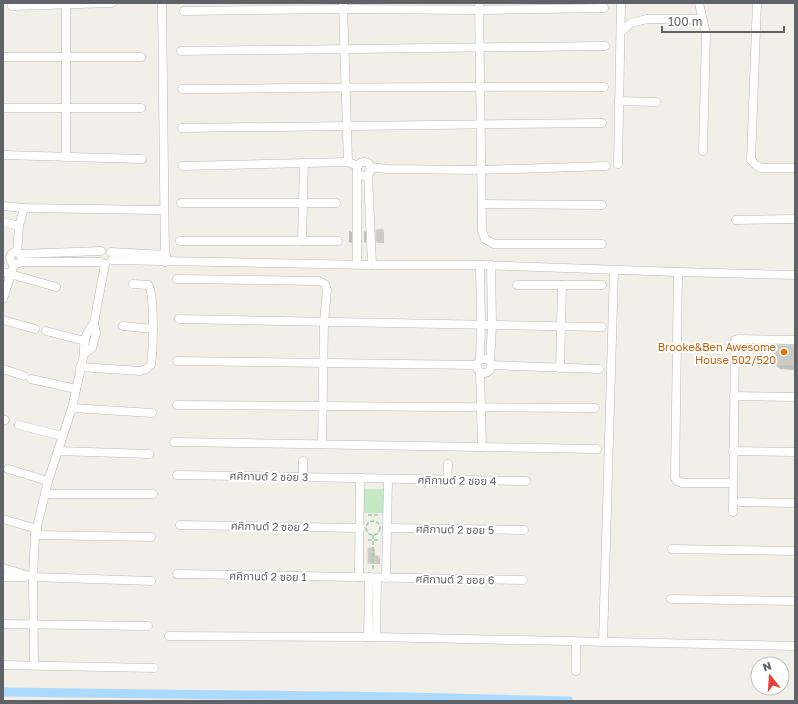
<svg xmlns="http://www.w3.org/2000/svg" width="798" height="704" font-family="'Golos Text','Noto Sans Thai',sans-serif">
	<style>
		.green { fill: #c5e8c5 }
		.shadow { fill: #0003 }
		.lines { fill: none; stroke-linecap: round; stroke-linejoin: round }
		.canal { stroke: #aadaff; stroke-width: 9 }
		.building { fill: #cccac5; stroke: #d6d1c6 }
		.minor-casing { stroke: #b5b8bc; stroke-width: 9 }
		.path { stroke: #9cc7a9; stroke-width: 1.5; stroke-dasharray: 4 2; stroke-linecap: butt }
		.minor { stroke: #fff; stroke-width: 8 }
		.food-dot { fill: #e8710a; stroke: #fff; stroke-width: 1.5 }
		.labels { text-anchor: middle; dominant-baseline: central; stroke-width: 4; stroke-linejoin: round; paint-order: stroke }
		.food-label { font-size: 11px; fill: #c56008; stroke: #fff; text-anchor: end }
		.street-label { font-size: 11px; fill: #5f6368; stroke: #fff }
	</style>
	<rect width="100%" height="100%" fill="#f1efe8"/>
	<path class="green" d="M364,489H384V513H363Z"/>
	<g class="shadow">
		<path d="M383,230L384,232V243H379L377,242Z"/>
		<path d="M349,231L352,232V243L349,242Z"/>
		<path d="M364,231L366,232V243L364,242Z"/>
		<path d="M793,346L795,349V370L780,369L775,364Z"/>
		<path d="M374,549L375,550V557L380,558V564H370L369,562Z"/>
	</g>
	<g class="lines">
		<path class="canal" d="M3,692L406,697L569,701"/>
	</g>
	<g class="building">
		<path d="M383,229V242H376V230Z"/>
		<path d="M775,345H793V365L774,364Z"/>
		<path d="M368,548H374V556H379V563H368Z"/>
	</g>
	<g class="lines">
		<g class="minor-casing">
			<g id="minor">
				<path d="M162,3L165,262"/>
				<path d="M343,3L348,162"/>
				<path d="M479,3L482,231L485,239L494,244H602"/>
				<path d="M699,3L706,34L703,151"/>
				<path d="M757,3L751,160L756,165L761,168H795"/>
				<path d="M12,6L112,3"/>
				<path d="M184,11L343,9L480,10L604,8"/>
				<path d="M621,32L631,23L647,19H702"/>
				<path d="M181,51L605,46"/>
				<path d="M3,57H141"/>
				<path d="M182,89C323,88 463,86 604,87"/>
				<path d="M619,101L656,102"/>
				<path d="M3,108H141"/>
				<path d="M182,128L602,123"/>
				<path d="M3,155L142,159"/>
				<path d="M66,157V3"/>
				<circle cx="364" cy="169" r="7"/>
				<path d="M618,164L621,3"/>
				<path d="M183,166L348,162L358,166"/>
				<path d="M370,167L387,169L481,170L606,166"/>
				<path d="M368,174L372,265"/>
				<path d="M181,203H336"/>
				<path d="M482,204L602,205"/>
				<path d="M3,206L24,208L159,210"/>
				<path d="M736,220L795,219"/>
				<path d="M3,222L19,226"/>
				<path d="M180,241H338"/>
				<path d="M302,241L304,163"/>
				<path d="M17,252L19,226L24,208"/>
				<path d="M111,252L166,255"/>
				<circle cx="16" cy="258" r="6"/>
				<path d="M20,254L101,251"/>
				<path d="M112,260L372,265H480L678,272L795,275"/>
				<path d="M21,262H100"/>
				<path d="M357,264V171"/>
				<path d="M480,265L481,325L480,360"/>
				<path d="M3,272L56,287"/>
				<path d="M678,272L675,478L677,481L682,483H733"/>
				<path d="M177,279L319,281L325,284L327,290L324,322L322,444"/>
				<path d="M517,285H562"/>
				<path d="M3,299L14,264"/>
				<path d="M179,319L602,327"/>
				<path d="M3,320L35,329"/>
				<path d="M123,326L153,329"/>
				<path d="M46,331L85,341"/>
				<path d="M84,354L92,348L96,333L94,323L105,264"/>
				<circle cx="484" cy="366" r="7"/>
				<path d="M177,361L477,365"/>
				<path d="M490,362L492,325L491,265"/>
				<path d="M491,365L599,369"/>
				<path d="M80,367L140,371L146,369L151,365C153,352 155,292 148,285L133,284"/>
				<path d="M560,368L562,285H602"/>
				<path d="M3,369L24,376"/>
				<path d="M480,372L482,447"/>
				<path d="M31,379L76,389"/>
				<path d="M734,396L795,397"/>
				<path d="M177,405L595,408"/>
				<path d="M72,408L152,413"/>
				<path d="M3,419L5,420"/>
				<path d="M19,425L62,436"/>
				<path d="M174,442L597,449"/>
				<path d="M58,451L149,454"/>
				<path d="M733,451L795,452"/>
				<path d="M8,469L48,481"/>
				<path d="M177,475L526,481"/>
				<path d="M303,477V461"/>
				<path d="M447,480L448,464"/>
				<path d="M46,494H153"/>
				<path d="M741,502L795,503"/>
				<path d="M733,512L735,340L738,339L795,340"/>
				<path d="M3,519L37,529"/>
				<path d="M180,525L360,528"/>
				<path d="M387,528L524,530"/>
				<path d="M35,535L151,537"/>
				<path d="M672,549L795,551"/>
				<path d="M3,568L33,577L151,581"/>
				<path d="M177,574L523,580"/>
				<path d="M3,577H24"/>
				<path d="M359,577L360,478"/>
				<path d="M386,578L388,479"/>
				<path d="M671,599L795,601"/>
				<path d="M3,624L148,626"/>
				<path d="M169,636L376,637L795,646"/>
				<path d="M368,637L369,577"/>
				<path d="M376,637L377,578"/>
				<path d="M603,642L614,270"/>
				<path d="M3,665L154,668"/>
				<path d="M34,665L33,577L35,535L48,481L72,408L84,354C83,341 86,333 94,323"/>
				<path d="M576,671V642"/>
			</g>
		</g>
		<g class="path">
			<path d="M368,515H380"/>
			<circle cx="373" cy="528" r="7"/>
			<path d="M368,540H380"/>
			<path d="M373,569V535"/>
		</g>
		<use href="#minor" class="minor"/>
	</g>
	<circle class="food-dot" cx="784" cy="352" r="4"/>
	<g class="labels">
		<g class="food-label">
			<text x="776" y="346">Brooke&amp;Ben Awesome<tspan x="776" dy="13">House 502/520</tspan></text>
		</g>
		<g class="street-label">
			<text transform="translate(269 476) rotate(1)">ศศิกานต์ 2 ซอย 3</text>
			<text transform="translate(457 480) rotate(1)">ศศิกานต์ 2 ซอย 4</text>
			<text transform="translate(270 526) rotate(1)">ศศิกานต์ 2 ซอย 2</text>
			<text transform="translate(455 529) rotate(1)">ศศิกานต์ 2 ซอย 5</text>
			<text transform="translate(268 576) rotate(1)">ศศิกานต์ 2 ซอย 1</text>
			<text transform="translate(455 579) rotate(1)">ศศิกานต์ 2 ซอย 6</text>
		</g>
	</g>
	<rect width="798" height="704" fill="none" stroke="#5f6368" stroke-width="8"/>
	<g transform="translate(770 676) rotate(343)"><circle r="19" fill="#ffffff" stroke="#bfc1c3"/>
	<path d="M0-3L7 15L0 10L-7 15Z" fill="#ea4335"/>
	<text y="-6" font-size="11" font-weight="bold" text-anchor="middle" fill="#5f6368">N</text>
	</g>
	<path d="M662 26v6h122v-6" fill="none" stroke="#5f6368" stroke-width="2"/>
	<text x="668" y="26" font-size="12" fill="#5f6368" stroke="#ffffff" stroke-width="3" paint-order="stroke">100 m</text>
</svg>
